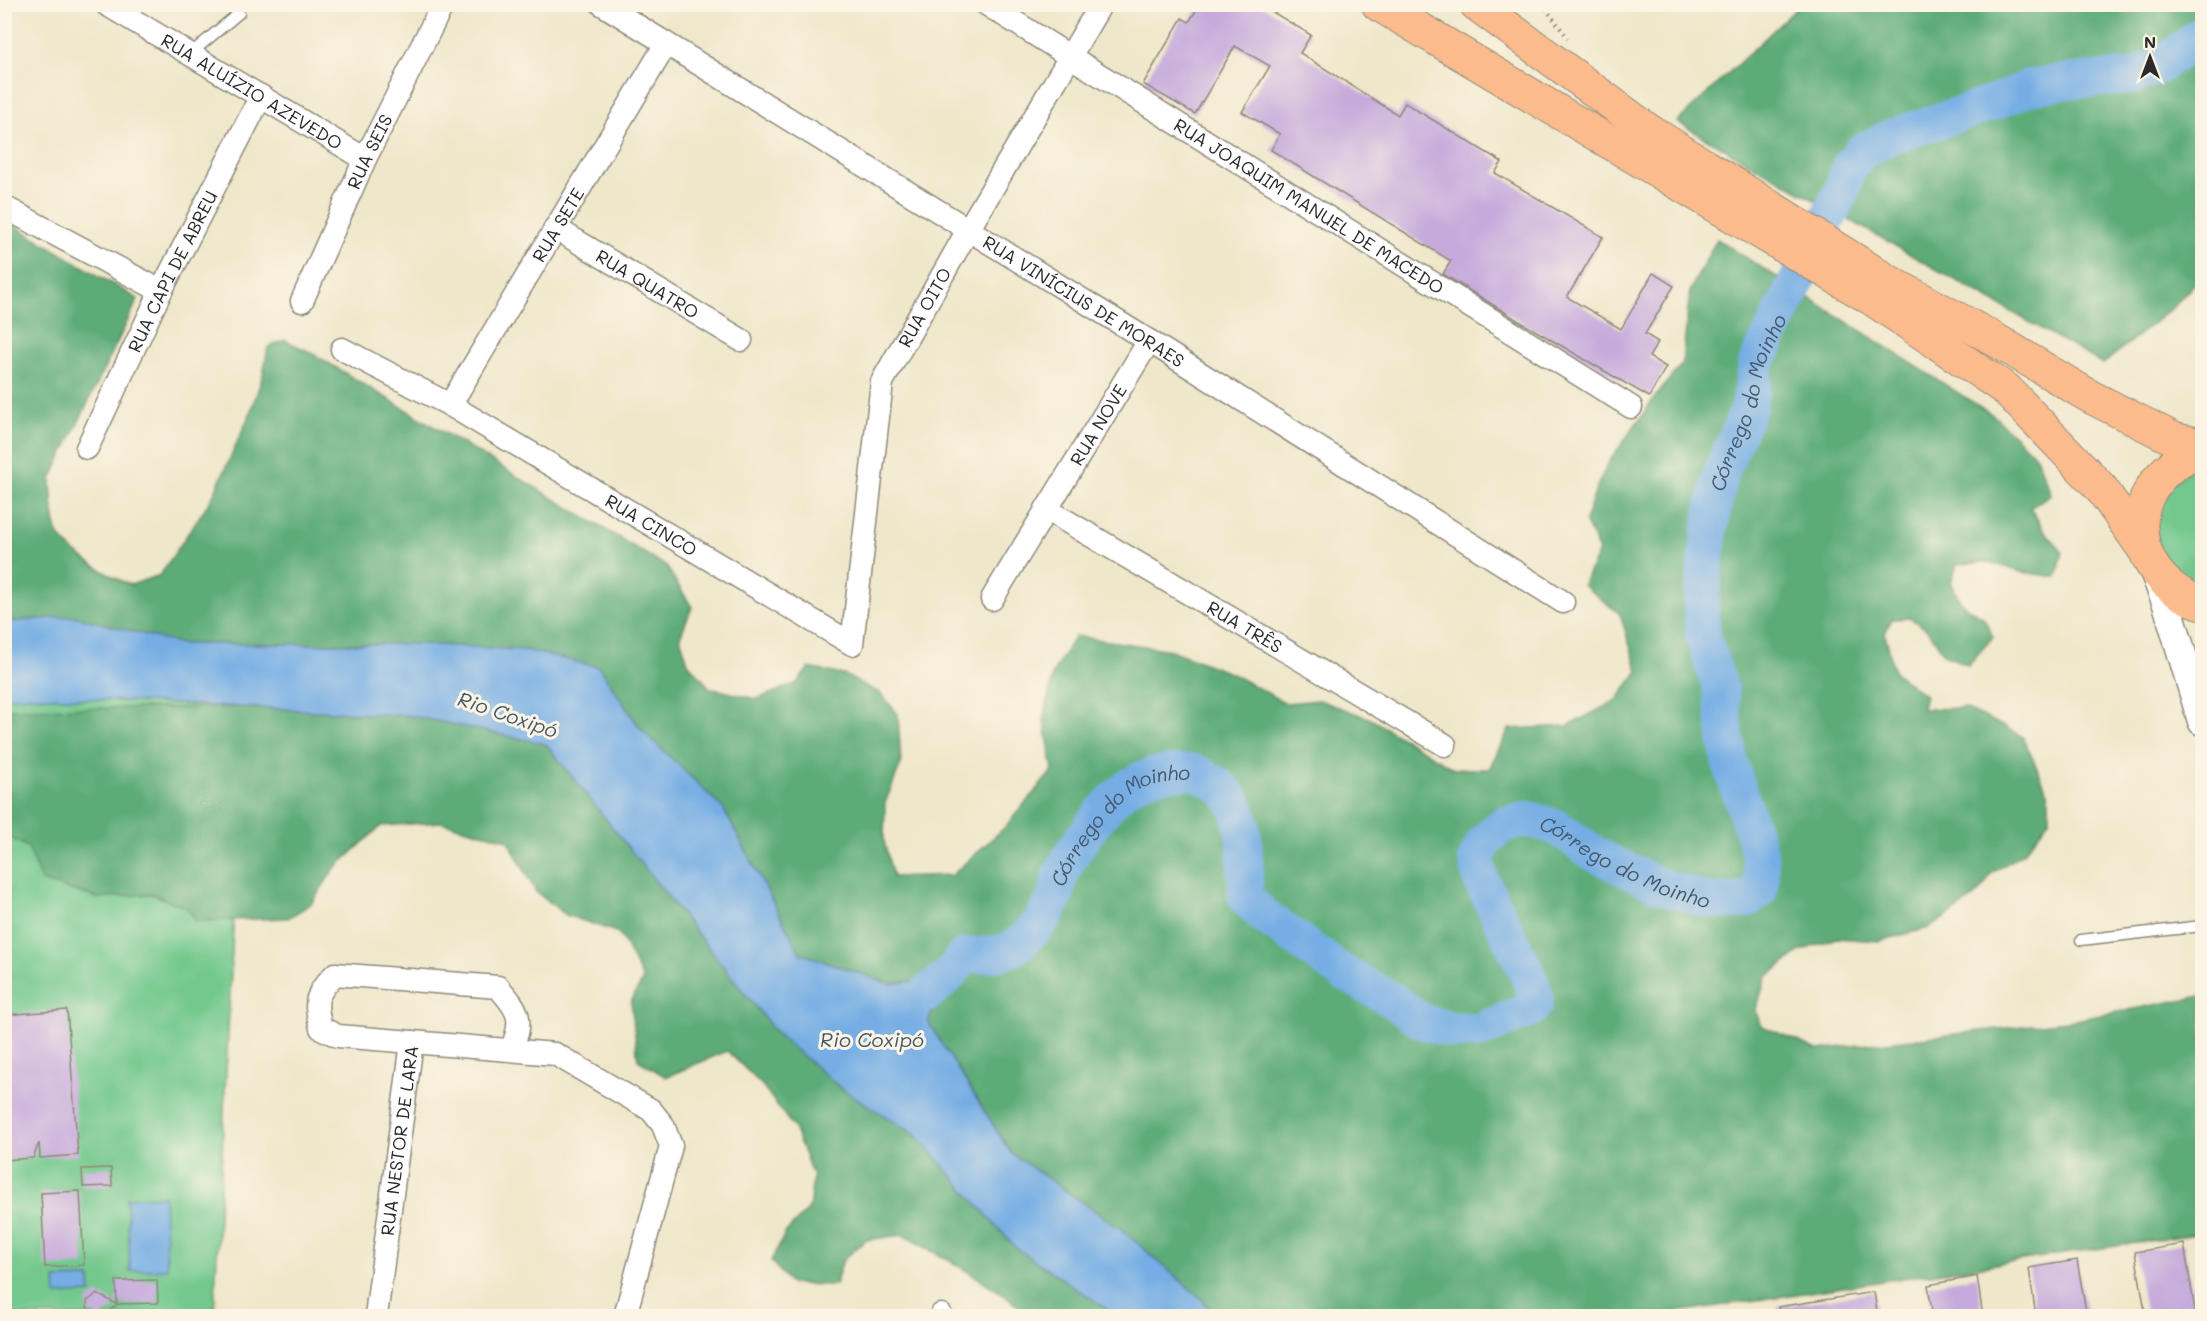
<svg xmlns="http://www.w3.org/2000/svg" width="2207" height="1321" font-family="Mali,sans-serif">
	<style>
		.green { fill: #72c88d; stroke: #4e7a5c; stroke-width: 1.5 }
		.forest { fill: #5dac78; stroke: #446c52; stroke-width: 1.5 }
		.water { fill: #74ade4; stroke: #506c88; stroke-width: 1.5 }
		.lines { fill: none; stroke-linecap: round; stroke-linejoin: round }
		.river { stroke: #74ade4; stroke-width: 36 }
		.building { fill: #c6aadc }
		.service-casing { stroke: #8d897a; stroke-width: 13 }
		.minor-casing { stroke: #8d897a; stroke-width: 25 }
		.tertiary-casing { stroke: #8d897a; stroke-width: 31 }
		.primary-casing { stroke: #8d897a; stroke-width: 35 }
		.path { stroke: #8d897a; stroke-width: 4; stroke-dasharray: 1.5 4.5; stroke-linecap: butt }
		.service { stroke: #fff; stroke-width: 10 }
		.minor { stroke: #fff; stroke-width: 22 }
		.tertiary { stroke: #fff; stroke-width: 28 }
		.primary { stroke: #fbbb8c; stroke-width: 33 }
		.labels { text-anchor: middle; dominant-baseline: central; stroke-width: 6; stroke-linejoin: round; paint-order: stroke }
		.street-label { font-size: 18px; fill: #2b2b2b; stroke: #fcf5e5 }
		.water-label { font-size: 20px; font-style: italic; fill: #45586c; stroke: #fcf5e5 }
	</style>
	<rect width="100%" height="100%" fill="#fcf5e5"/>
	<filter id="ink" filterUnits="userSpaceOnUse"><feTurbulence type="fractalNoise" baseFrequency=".0167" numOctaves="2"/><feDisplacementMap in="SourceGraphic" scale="12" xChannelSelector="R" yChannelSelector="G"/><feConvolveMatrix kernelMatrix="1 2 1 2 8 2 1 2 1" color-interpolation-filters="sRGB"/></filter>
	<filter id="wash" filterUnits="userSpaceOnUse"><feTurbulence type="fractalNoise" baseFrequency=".008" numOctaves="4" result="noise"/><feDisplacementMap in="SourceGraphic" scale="24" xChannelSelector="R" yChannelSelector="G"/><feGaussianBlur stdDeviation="1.35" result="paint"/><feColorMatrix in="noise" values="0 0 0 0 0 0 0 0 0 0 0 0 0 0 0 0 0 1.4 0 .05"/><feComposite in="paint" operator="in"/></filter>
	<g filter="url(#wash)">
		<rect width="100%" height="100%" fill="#efe7ca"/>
		<g class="green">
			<path d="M2202,461V594L2158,557L2153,512L2161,491Z"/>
			<path d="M28,696L244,707L214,1316H5V698Z"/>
		</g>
		<g class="forest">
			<path d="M1800,5H2202V276L2170,310L2103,364L1677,122Z"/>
			<path d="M5,220L138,299L51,479C52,495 52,521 59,535C68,552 113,578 131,585L160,575L212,498L249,416L263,375L268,347L285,340L310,352L666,566L692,607L680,637L688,663L710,688L757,699L797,683L809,668L844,675L880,693L898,714L901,764L885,803L884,841L893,877L952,875L1005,827L1053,770L1044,719L1053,673L1075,636L1171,650L1232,674L1286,703L1319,700L1369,718L1454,769H1489L1509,729L1568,726L1617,700L1638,671L1620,614L1583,585L1599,551L1585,521L1598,484L1609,462L1655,397L1682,364L1690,290L1717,239L1993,415L2036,456L2051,494L2030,508L2045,531L2063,552L2057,577L2021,572L1989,562L1957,564L1951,584L1963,605L1984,618L1993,637L1968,665L1945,655L1928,630L1910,618L1892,619L1885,633L1894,672L1925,695L1922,709L1965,708L1991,720L2023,737L2049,795V820L2024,852L1991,874L1980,892L1957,910L1929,928L1879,941L1836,938L1800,951L1766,978L1756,1009L1760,1025L1818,1050L2075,1020L2202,996V1233L1651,1316H1213L1202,1299L1121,1229L1011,1153L928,1022L947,977L890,984L800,953L723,808L640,728L599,667L525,650L421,644H181L74,617L5,622Z"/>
			<path d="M244,707L413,716L546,744L778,1035L842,1089L917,1136L1016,1248L1118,1316H1031L994,1288L954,1263L903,1235L866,1240L843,1260L835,1285L791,1284L771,1261L786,1232L809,1209L813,1176L794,1128L762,1085L727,1051L666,1077L638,1060L631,1002L643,979L619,933L566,915L536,892L508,840L441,822L381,826L334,869L311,904L288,918L196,921L187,908L152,894L97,898L41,881L28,847L5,835L4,709Z"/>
		</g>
		<g class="water">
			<path d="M74,616L181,644H421L525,650L599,667L640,728L723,808L800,953L890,984L947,977L928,1022L1011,1153L1121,1229L1202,1299L1213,1316H1118L1016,1248L917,1136L842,1089L778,1035L546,744L413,716L28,696L5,698V622Z"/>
			<path d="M164,1196L167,1269L130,1271L127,1198Z"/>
			<path d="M90,1278L91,1293L56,1295L55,1279Z"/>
		</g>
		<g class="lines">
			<path class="river" id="s1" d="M908,1009L947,977L964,956C980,954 1005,956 1017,945C1032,934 1049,913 1056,895C1058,888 1058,880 1061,873C1075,846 1112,792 1140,780C1156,773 1171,772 1189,772C1196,771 1203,776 1209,779C1255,803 1242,857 1246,898L1262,914L1342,972L1394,1001L1421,1021L1454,1031H1479L1529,1010L1535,1004V993L1528,975L1481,880L1476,859L1484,842L1502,825L1529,819L1556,827L1595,854L1625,869L1663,887L1706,900L1731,901L1747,900L1759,891L1761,880L1760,855L1729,760L1720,688L1703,636L1701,602L1710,527L1720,475L1749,407L1756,364L1841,192L1849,167L1861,152L1890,137L1999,101L2029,87L2068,81L2132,77L2161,65L2202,34"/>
		</g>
		<g id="blocks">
			<g class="building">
				<path d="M1200,4H1259L1311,35L1300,53L1398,115L1405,103L1502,162L1495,173L1603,237L1567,297L1621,329L1653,273L1674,286L1645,334L1658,342L1649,357L1666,367L1649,397L1524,324L1443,274L1451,261L1271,150L1280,134L1242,112L1270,66L1235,46L1195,114L1143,84L1182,18L1189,22Z"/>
				<path d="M67,1010L78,1155L40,1158L39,1143L33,1158L4,1160V1015Z"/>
				<path d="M111,1168L112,1186L83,1187L82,1169Z"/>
				<path d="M80,1191L84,1265L45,1267L41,1193Z"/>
				<path d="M2184,1244L2196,1317H2146L2135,1252Z"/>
				<path d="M2077,1260L2087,1317H2036L2029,1268Z"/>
				<path d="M1977,1276L1983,1317H1933L1928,1285Z"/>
				<path d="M157,1280L158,1303L118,1304L101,1317L88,1313L87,1301L97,1294L117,1304L116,1281Z"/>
				<path d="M1874,1292L1878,1317H1779L1778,1307Z"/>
			</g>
		</g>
	</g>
	<g filter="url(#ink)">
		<use href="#blocks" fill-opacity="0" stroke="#8d897a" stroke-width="1.5"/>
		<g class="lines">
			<g class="service-casing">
				<g id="service">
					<path d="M190,54L239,13"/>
					<path d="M2081,940L2202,926"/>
				</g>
			</g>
			<g class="minor-casing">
				<g id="minor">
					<path id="s2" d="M106,4L365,159"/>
					<path id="s3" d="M602,4L1149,341L1563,602"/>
					<path id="s4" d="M986,4L1631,407"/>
					<path d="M4,207L161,291"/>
					<path id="s5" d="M555,228L741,340"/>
					<path id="s6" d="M302,301L365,159L443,4"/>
					<path id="s7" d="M342,349L450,405L852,644L882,382L968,230L1101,4"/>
					<path id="s8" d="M450,405L666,44"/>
					<path id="s9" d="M87,448L161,291L261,96"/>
					<path id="s10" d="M1046,509L1445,745"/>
					<path id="s11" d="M992,599L1149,341"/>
					<path d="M412,1042L338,1036L321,1028C314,1000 315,995 335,974L498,987C520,1011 524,1020 511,1050"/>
					<path id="s12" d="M376,1316L412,1042L555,1054L651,1110L663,1125L671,1146L625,1316"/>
					<path d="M941,1316V1315"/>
				</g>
			</g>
			<g class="tertiary-casing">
				<path id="tertiary" d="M2154,571L2167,604L2202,721"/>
			</g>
			<g class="primary-casing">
				<g id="primary">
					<path d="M1378,4L1874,300L2007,390L2101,488L2144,549"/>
					<path d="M1476,4L1648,130L1886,280L1989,336L2089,396L2176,440L2202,445"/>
					<path d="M2202,452C2189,454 2176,462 2166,471C2118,516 2144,586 2202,603"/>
				</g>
			</g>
			<path class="path" d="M1542,4L1568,38"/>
			<use href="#service" class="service"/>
			<use href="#minor" class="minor"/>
			<use href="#tertiary" class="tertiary"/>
			<use href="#primary" class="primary"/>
		</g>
	</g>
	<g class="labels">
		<g class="street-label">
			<text stroke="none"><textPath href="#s2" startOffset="170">RUA ALUÍZIO AZEVEDO</textPath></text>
			<text stroke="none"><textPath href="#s6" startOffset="164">RUA SEIS</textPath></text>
			<text stroke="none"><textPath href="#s4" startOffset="381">RUA JOAQUIM MANUEL DE MACEDO</textPath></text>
			<text stroke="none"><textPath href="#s8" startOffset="210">RUA SETE</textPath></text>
			<text stroke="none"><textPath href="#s9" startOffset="196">RUA CAPI DE ABREU</textPath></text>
			<text stroke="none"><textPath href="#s5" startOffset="108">RUA QUATRO</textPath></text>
			<text stroke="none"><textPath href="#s3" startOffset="566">RUA VINÍCIUS DE MORAES</textPath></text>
			<text stroke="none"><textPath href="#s7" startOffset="939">RUA OITO</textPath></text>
			<text stroke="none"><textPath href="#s11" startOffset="204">RUA NOVE</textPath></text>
			<text stroke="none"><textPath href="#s7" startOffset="356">RUA CINCO</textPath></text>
			<text stroke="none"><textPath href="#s10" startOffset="231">RUA TRÊS</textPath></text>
			<text stroke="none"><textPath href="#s12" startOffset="177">RUA NESTOR DE LARA</textPath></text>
		</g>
		<g class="water-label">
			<text stroke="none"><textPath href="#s1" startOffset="1868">Córrego do Moinho</textPath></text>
			<text transform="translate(508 714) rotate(19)">Rio Coxipó</text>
			<text stroke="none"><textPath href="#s1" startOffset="300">Córrego do Moinho</textPath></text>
			<text stroke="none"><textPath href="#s1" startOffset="1218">Córrego do Moinho</textPath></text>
			<text x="872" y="1039">Rio Coxipó</text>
		</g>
	</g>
	<rect width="2207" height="1321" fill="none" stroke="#fcf5e5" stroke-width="24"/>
	<g transform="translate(2150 57)" stroke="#fcf5e5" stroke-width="4.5" paint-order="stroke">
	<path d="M0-4.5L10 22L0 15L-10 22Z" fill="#2b2b2b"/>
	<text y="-9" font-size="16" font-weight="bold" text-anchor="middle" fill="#2b2b2b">N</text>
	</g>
</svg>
